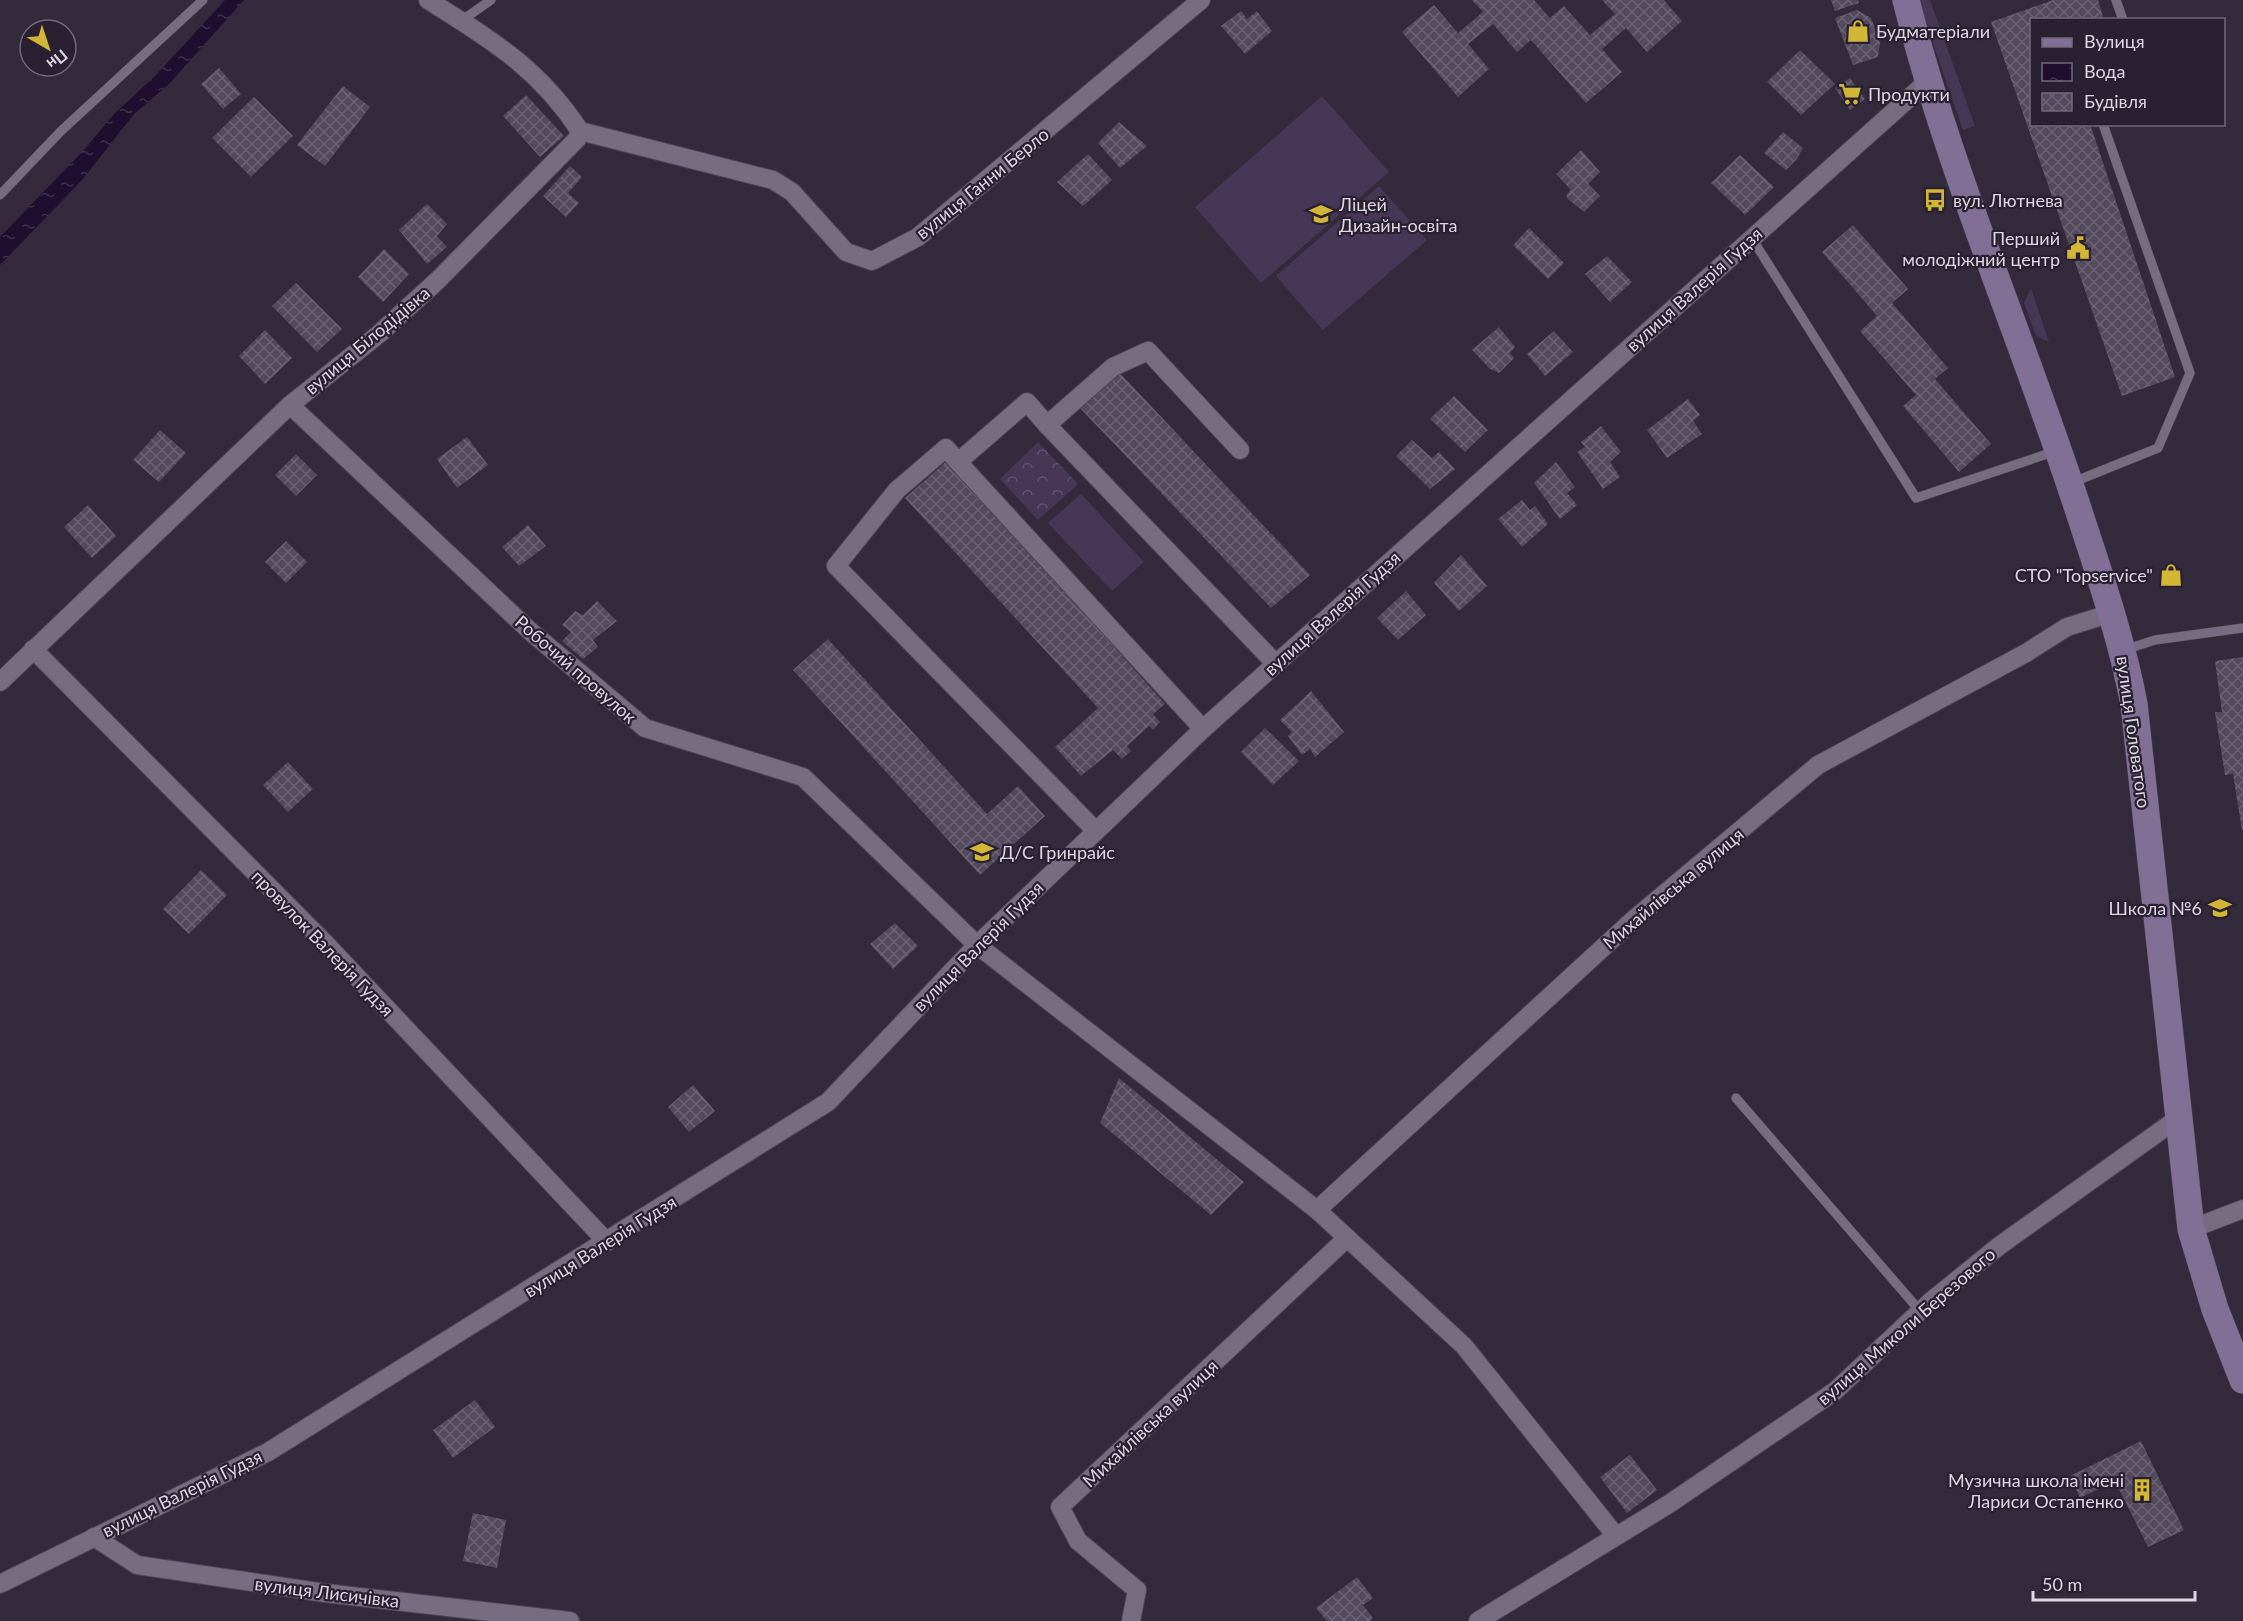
<svg xmlns="http://www.w3.org/2000/svg" width="2243" height="1621" font-family="Lato,sans-serif">
	<style>
		.grass { fill: #473757 }
		.park { fill: url(#park-crowns) }
		.water { fill: url(#water-ripples) }
		.building { fill: url(#building-cross-hatch) }
		.lines { fill: none; stroke-linecap: round; stroke-linejoin: round }
		.service-casing { stroke: #4c4654; stroke-width: 10 }
		.minor-casing { stroke: #4c4654; stroke-width: 20 }
		.secondary-casing { stroke: #4c4654; stroke-width: 28 }
		.service { stroke: #766d81; stroke-width: 9 }
		.minor { stroke: #766d81; stroke-width: 18 }
		.secondary { stroke: #816f95; stroke-width: 27 }
		.labels { text-anchor: middle; dominant-baseline: central; stroke-width: 4.5; stroke-linejoin: round; paint-order: stroke }
		.poi-label { font-size: 18px; fill: #dcd7e2; stroke: #292131; text-anchor: start }
		.street-label { font-size: 18px; fill: #dcd7e2; stroke: #292131 }
	</style>
	<defs>
		<pattern id="park-crowns" width="20" height="18" patternUnits="userSpaceOnUse" patternTransform="scale(1.5)"><rect width="20" height="18" fill="#473757"/><path d="M2 6a3 3 0 1 1 6 0M12 15a3 3 0 1 1 6 0" fill="none" stroke="#61536f"/></pattern>
		<pattern id="water-ripples" width="26" height="14" patternUnits="userSpaceOnUse" patternTransform="scale(1.5)"><rect width="26" height="14" fill="#200e30"/><path d="M2 4q2-2 4 0t4 0M15 11q2-2 4 0t4 0" fill="none" stroke="#40304e"/></pattern>
		<pattern id="building-cross-hatch" width="8" height="8" patternUnits="userSpaceOnUse" patternTransform="scale(1.5)"><rect width="8" height="8" fill="#534b5d"/><path d="M0 0l8 8M0 8l8-8" fill="none" stroke="#6b6474"/></pattern>
	</defs>
	<rect width="100%" height="100%" fill="#332a3b"/>
	<g class="grass">
		<path d="M1918,0H1930L1975,126L1963,130Z"/>
		<path d="M1322,96L1389,172L1261,283L1195,207Z"/>
		<path d="M1379,186L1427,240L1323,330L1276,276Z"/>
		<path d="M2031,288L2049,342L2036,336L2024,303Z"/>
		<path d="M1081,494L1144,562L1112,591L1048,523Z"/>
	</g>
	<path class="park" d="M1038,442L1078,484L1038,520L1000,479Z"/>
	<path class="water" d="M225,0H244L169,84L134,114L83,179L0,265V237L84,150L114,114L156,75Z"/>
	<g class="building">
		<path d="M1472,0H1534L1550,18L1564,6L1590,35L1615,14L1602,0H1664L1682,21L1647,52L1626,28L1602,49L1622,72L1586,103L1531,40L1517,52L1493,24L1468,44L1489,69L1458,97L1402,32L1434,5L1458,33L1483,12Z"/>
		<path d="M1831,0H1858L1859,3L1835,11Z"/>
		<path d="M2053,0H2098L2104,20H2032V124H2090L2175,377L2122,396L1991,22Z"/>
		<path d="M1857,10L1871,18L1880,43L1878,57L1853,65L1835,18Z"/>
		<path d="M1241,11L1247,19L1257,11L1272,31L1245,54L1221,26Z"/>
		<path d="M1800,50L1835,84L1801,115L1767,82Z"/>
		<path d="M219,68L241,94L223,109L201,84Z"/>
		<path d="M1850,78L1865,99L1850,110L1835,88Z"/>
		<path d="M343,86L370,107L325,166L297,145Z"/>
		<path d="M526,95L564,136L540,157L503,116Z"/>
		<path d="M254,97L293,136L251,177L212,138Z"/>
		<path d="M1119,122L1147,146L1120,168L1098,143Z"/>
		<path d="M1783,132L1803,148L1797,159L1786,170L1764,153Z"/>
		<path d="M1581,150L1600,172L1588,184L1600,196L1584,212L1568,199L1566,195L1571,190L1556,174Z"/>
		<path d="M1088,154L1112,180L1083,206L1057,182Z"/>
		<path d="M1740,155L1774,187L1745,215L1711,183Z"/>
		<path d="M570,166L582,177L568,193L579,203L566,217L543,196Z"/>
		<path d="M427,204L447,224L437,236L447,247L427,264L399,230Z"/>
		<path d="M1853,225L1908,289L1892,303L1948,368L1935,379L1991,444L1959,472L1903,406L1916,395L1860,331L1877,316L1822,252Z"/>
		<path d="M1529,228L1564,263L1548,279L1513,245Z"/>
		<path d="M384,249L409,274L383,302L358,277Z"/>
		<path d="M1607,256L1632,282L1610,302L1585,274Z"/>
		<path d="M296,283L342,329L317,352L272,306Z"/>
		<path d="M1499,327L1515,347L1510,353L1514,358L1499,373L1490,369L1472,350Z"/>
		<path d="M265,330L292,358L265,384L239,356Z"/>
		<path d="M1554,331L1573,352L1545,376L1527,354Z"/>
		<path d="M1118,371L1310,575L1271,608L1079,407Z"/>
		<path d="M1454,396L1488,430L1465,452L1430,419Z"/>
		<path d="M1688,399L1700,415L1693,421L1702,434L1667,458L1647,430Z"/>
		<path d="M1601,426L1621,452L1610,462L1620,477L1603,489L1577,452L1585,447L1581,442Z"/>
		<path d="M160,430L186,453L159,482L133,460Z"/>
		<path d="M467,437L488,465L457,488L437,459Z"/>
		<path d="M1412,440L1432,458L1439,452L1455,469L1430,489L1396,456Z"/>
		<path d="M296,454L317,475L296,496L275,475Z"/>
		<path d="M948,460L1165,704L1153,714L1160,722L1153,730L1149,726L1127,746L1131,751L1122,759L1113,750L1081,776L1055,747L1098,708L905,498Z"/>
		<path d="M1556,462L1575,487L1567,493L1577,505L1560,519L1534,483Z"/>
		<path d="M1522,500L1530,510L1535,506L1548,524L1522,547L1498,519Z"/>
		<path d="M88,505L116,536L92,558L64,527Z"/>
		<path d="M528,525L546,546L519,566L502,547Z"/>
		<path d="M286,541L307,562L286,583L265,562Z"/>
		<path d="M1461,555L1487,586L1459,611L1434,583Z"/>
		<path d="M1406,591L1426,615L1398,640L1377,618Z"/>
		<path d="M597,601L617,621L593,640L598,647L583,659L562,641L571,632L562,625L575,611L583,615Z"/>
		<path d="M828,639L987,814L1018,786L1045,816L980,875L793,670Z"/>
		<path d="M2243,657V830H2242L2233,774L2225,775L2215,712H2222L2215,661Z"/>
		<path d="M1311,691L1344,732L1315,757L1310,749L1302,755L1288,736L1292,732L1280,720Z"/>
		<path d="M1265,728L1299,761L1273,785L1241,752Z"/>
		<path d="M288,762L313,789L288,812L263,785Z"/>
		<path d="M201,870L227,895L189,934L163,909Z"/>
		<path d="M895,923L918,946L893,969L870,944Z"/>
		<path d="M1119,1078L1244,1182L1211,1215L1100,1123Z"/>
		<path d="M693,1085L715,1111L689,1132L668,1107Z"/>
		<path d="M475,1400L495,1427L453,1458L433,1430Z"/>
		<path d="M2141,1441L2184,1530L2148,1547L2115,1481L2080,1498L2070,1476Z"/>
		<path d="M1630,1455L1657,1490L1627,1513L1600,1477Z"/>
		<path d="M473,1513L506,1520L497,1568L463,1561Z"/>
		<path d="M1357,1577L1373,1598L1363,1605L1373,1618L1370,1621H1327L1316,1608Z"/>
	</g>
	<g class="lines">
		<g class="service-casing">
			<g id="service">
				<path d="M2116,0L2123,20"/>
				<path d="M461,21L491,0"/>
				<path d="M0,195L61,131L203,0"/>
				<path d="M1751,237L1916,498L2056,451"/>
				<path d="M2071,483L2158,448L2190,373L2103,124"/>
				<path d="M2124,650L2155,640L2243,628"/>
				<path d="M1736,1098L1920,1311"/>
			</g>
		</g>
		<g class="minor-casing">
			<g id="minor">
				<path d="M580,131L773,180L792,192L846,252L872,261L918,237L1201,0"/>
				<path d="M290,405L530,631L645,728L803,777L977,945L1317,1210L1464,1346L1616,1536"/>
				<path d="M1047,425L1027,402L958,462L1203,729"/>
				<path d="M1240,450L1148,351L1113,367L1047,425L1276,664"/>
				<path d="M958,462L946,448L897,490L836,566L1095,830"/>
				<path d="M33,649L325,943L607,1242"/>
				<path d="M0,682L290,405L379,334L438,280L577,139L580,131C538,67 491,40 428,0"/>
				<path d="M1317,1210L1632,921L1818,765L2026,653L2067,627L2112,613"/>
				<path d="M2191,1229L2243,1209"/>
				<path d="M94,1537L137,1565L325,1593L570,1621"/>
				<path d="M0,1584L268,1452L828,1102L977,945L1203,729L1927,82"/>
				<path d="M1131,1621L1137,1590L1078,1541L1060,1507L1347,1238"/>
				<path d="M1478,1621L1669,1504L1835,1391L1930,1302L1999,1246L2177,1119"/>
			</g>
		</g>
		<g class="secondary-casing">
			<path id="secondary" d="M1906,0C1951,178 2026,346 2082,521C2102,582 2122,641 2134,704L2191,1229L2215,1309L2243,1380"/>
		</g>
		<use href="#service" class="service"/>
		<use href="#minor" class="minor"/>
		<use href="#secondary" class="secondary"/>
	</g>
	<defs>
		<g id="shop-bare" transform="scale(1.8)"><path d="M-5-2.5h2.3a2.7 3.5 0 0 1 5.4 0H5L5.5 6h-11ZM-1.5-2.5h3a1.5 2.3 0 0 0-3 0Z" fill="#d2b635" stroke="#292131" stroke-width="2.5" paint-order="stroke"/></g>
		<g id="supermarket-bare" transform="scale(1.8)"><path d="M-6-5.5h2.5l.6 2H6L4.5 2H-2.5L-4.4-4H-6ZM-1.5 3.2a1.3 1.3 0 1 0 .1 0ZM3 3.2a1.3 1.3 0 1 0 .1 0Z" fill="#d2b635" stroke="#292131" stroke-width="2.5" paint-order="stroke"/></g>
		<g id="bus-bare" transform="scale(1.8)"><path d="M-5-6H5V4H4V6H2V4H-2V6H-4V4H-5ZM-3.5-4V0h7V-4ZM-3.5 1.2v1.5H-2V1.2ZM2 1.2v1.5H3.5V1.2Z" fill="#d2b635" stroke="#292131" stroke-width="2.5" paint-order="stroke"/></g>
		<g id="school-bare" transform="scale(1.8)"><path d="M0-5L7-2L0 1L-7-2ZM-4 1L0 2.5L4 1V4Q0 6-4 4Z" fill="#d2b635" stroke="#292131" stroke-width="2.5" paint-order="stroke"/></g>
		<g id="civic-bare" transform="scale(1.8)"><path d="M-.6-6.5H3V-4.5H.6V-3L4-1V1h2V6H-6V1h2V-1L-.6-3ZM-1.2 2.5V6h2.4V2.5Z" fill="#d2b635" stroke="#292131" stroke-width="2.5" paint-order="stroke"/></g>
		<g id="building-bare" transform="scale(1.8)"><path d="M-4-6H4V6H1V3H-1V6H-4ZM-2.5-4.3h1.7v1.8h-1.7ZM.8-4.3h1.7v1.8H.8ZM-2.5-1h1.7V.8h-1.7ZM.8-1h1.7V.8H.8Z" fill="#d2b635" stroke="#292131" stroke-width="2.5" paint-order="stroke"/></g>
	</defs>
	<g fill-rule="evenodd">
		<use href="#shop-bare" x="1858" y="31"/>
		<use href="#supermarket-bare" x="1850" y="94"/>
		<use href="#bus-bare" x="1935" y="200"/>
		<use href="#school-bare" x="1321" y="214"/>
		<use href="#civic-bare" x="2078" y="248"/>
		<use href="#shop-bare" x="2171" y="575"/>
		<use href="#school-bare" x="982" y="852"/>
		<use href="#school-bare" x="2220" y="908"/>
		<use href="#building-bare" x="2142" y="1490"/>
	</g>
	<g class="labels">
		<g class="poi-label">
			<text x="1876" y="31">Будматеріали</text>
			<text x="1868" y="94">Продукти</text>
			<text x="1953" y="200">вул. Лютнева</text>
			<text x="1339" y="204">Ліцей<tspan x="1339" dy="21">Дизайн-освіта</tspan></text>
			<text x="2060" y="238" text-anchor="end">Перший<tspan x="2060" dy="21">молодіжний центр</tspan></text>
			<text x="2153" y="575" text-anchor="end">СТО "Topservice"</text>
			<text x="1000" y="852">Д/С Гринрайс</text>
			<text x="2202" y="908" text-anchor="end">Школа №6</text>
			<text x="2124" y="1480" text-anchor="end">Музична школа імені<tspan x="2124" dy="21">Лариси Остапенко</tspan></text>
		</g>
		<g class="street-label">
			<text transform="translate(982 183) rotate(-39)">вулиця Ганни Берло</text>
			<text transform="translate(1694 289) rotate(-42)">вулиця Валерія Гудзя</text>
			<text transform="translate(367 340) rotate(-40)">вулиця Білодідівка</text>
			<text transform="translate(1332 613) rotate(-42)">вулиця Валерія Гудзя</text>
			<text transform="translate(576 669) rotate(41)">Робочий провулок</text>
			<text transform="translate(2134 732) rotate(82)">вулиця Головатого</text>
			<text transform="translate(1673 888) rotate(-40)">Михайлівська вулиця</text>
			<text transform="translate(323 943) rotate(46)">провулок Валерія Гудзя</text>
			<text transform="translate(978 946) rotate(-45)">вулиця Валерія Гудзя</text>
			<text transform="translate(600 1246) rotate(-32)">вулиця Валерія Гудзя</text>
			<text transform="translate(1906 1326) rotate(-41)">вулиця Миколи Березового</text>
			<text transform="translate(1150 1423) rotate(-43)">Михайлівська вулиця</text>
			<text transform="translate(182 1493) rotate(-26)">вулиця Валерія Гудзя</text>
			<text transform="translate(327 1592) rotate(7)">вулиця Лисичівка</text>
		</g>
	</g>
	<rect x="2030" y="18" width="195" height="108" fill="#292131" stroke="#716a78" stroke-width="1.5"/>
	<rect x="2042" y="38" width="30" height="9" fill="#816f95" stroke="#716a78" stroke-width="1.5"/>
	<text x="2084" y="48" font-size="18" fill="#dcd7e2">Вулиця</text>
	<rect x="2042" y="63" width="30" height="18" fill="url(#water-ripples)" stroke="#716a78" stroke-width="1.5"/>
	<text x="2084" y="78" font-size="18" fill="#dcd7e2">Вода</text>
	<rect x="2042" y="93" width="30" height="18" fill="url(#building-cross-hatch)" stroke="#716a78" stroke-width="1.5"/>
	<text x="2084" y="108" font-size="18" fill="#dcd7e2">Будівля</text>
	<g transform="translate(48 48) rotate(141)"><circle r="28" fill="#292131" stroke="#716a78" stroke-width="1.5"/>
	<path d="M0-4.5L10 22L0 15L-10 22Z" fill="#d2b635"/>
	<text y="-9" font-size="16" font-weight="bold" text-anchor="middle" fill="#dcd7e2">Пн</text>
	</g>
	<path d="M2033 1591v9h162v-9" fill="none" stroke="#dcd7e2" stroke-width="3"/>
	<text x="2042" y="1591" font-size="18" fill="#dcd7e2" stroke="#292131" stroke-width="4.5" paint-order="stroke">50 m</text>
</svg>
